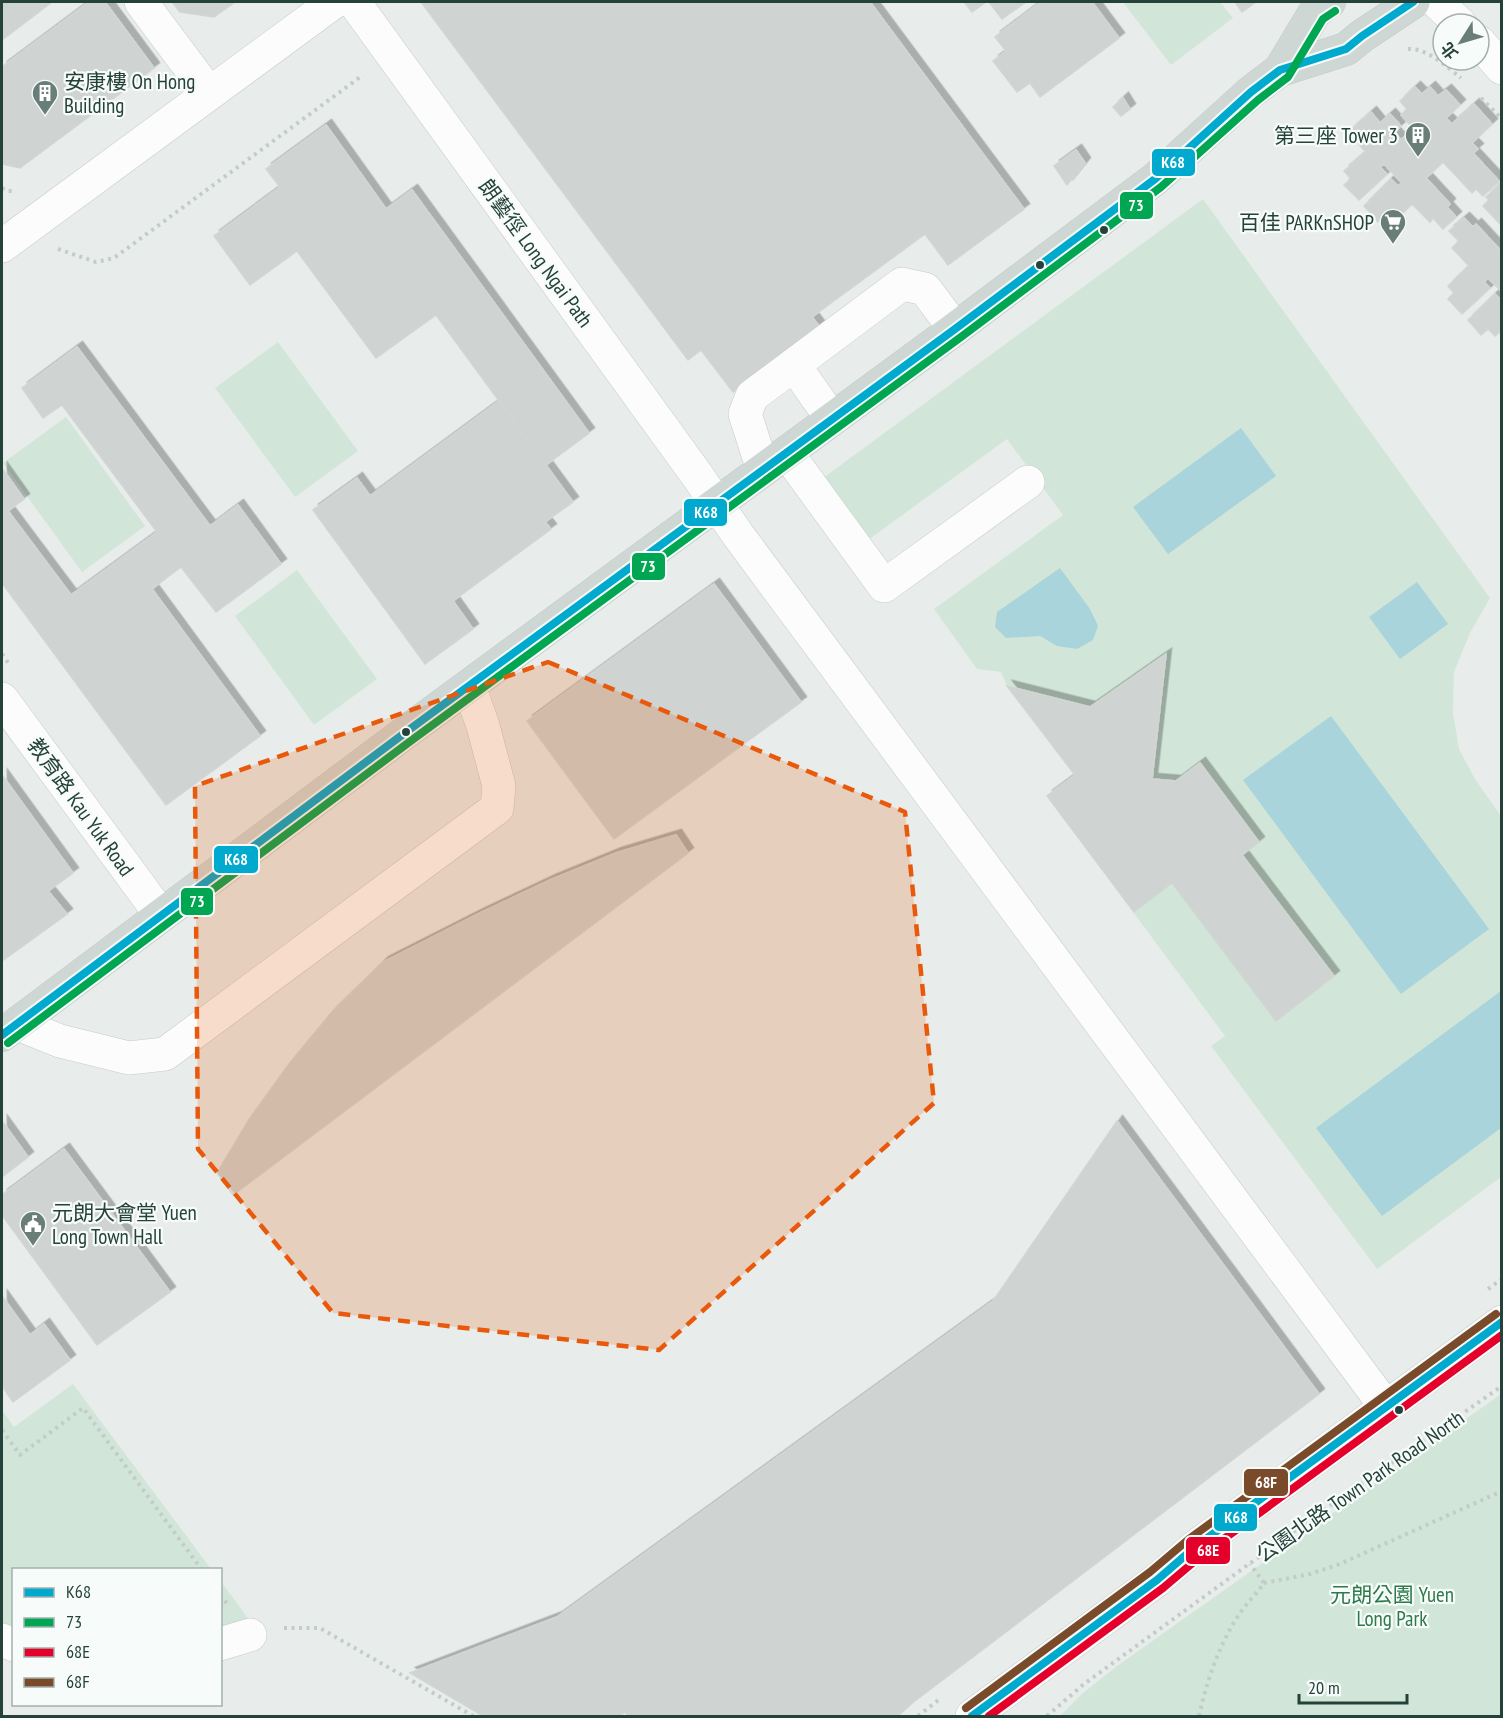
<svg xmlns="http://www.w3.org/2000/svg" width="1503" height="1718" font-family="'PT Sans Narrow','Noto Sans TC',sans-serif">
	<style>
		.green { fill: #d1e6d8 }
		.water { fill: #a9d4db }
		.building { fill: #cfd4d2; stroke: #d1d6d4; stroke-width: 1.5; filter: url(#shadow) }
		.lines { fill: none; stroke-linecap: round; stroke-linejoin: round }
		.minor-casing { stroke: #c5cac8; stroke-width: 34 }
		.major-casing { stroke: #c3ccc9; stroke-width: 34 }
		.path { stroke: #c3ccca; stroke-width: 4; stroke-dasharray: 3 4.5; stroke-linecap: butt }
		.minor { stroke: #fcfcfc; stroke-width: 33 }
		.major { stroke: #cfd7d5; stroke-width: 33 }
		.bus-1-casing { stroke: #f7fbf9; stroke-width: 12 }
		.bus-2-casing { stroke: #f7fbf9; stroke-width: 12 }
		.bus-3-casing { stroke: #f7fbf9; stroke-width: 12 }
		.bus-4-casing { stroke: #f7fbf9; stroke-width: 12 }
		.bus-1 { stroke: #00a9ce; stroke-width: 8 }
		.bus-2 { stroke: #00a651; stroke-width: 8 }
		.bus-3 { stroke: #e4002b; stroke-width: 8 }
		.bus-4 { stroke: #7a4b2a; stroke-width: 8 }
		.marked { fill: #e8590c; fill-opacity: 0.2; stroke: #e8590c; stroke-width: 4.5; stroke-dasharray: 12 8; stroke-linejoin: round }
		.bus-dot { fill: #24423a; stroke: #f7fbf9; stroke-width: 2 }
		.labels { text-anchor: middle; dominant-baseline: central; stroke-width: 4.5; stroke-linejoin: round; paint-order: stroke }
		.poi-label { font-size: 21px; fill: #24423a; stroke: #f7fbf9; text-anchor: start }
		.street-label { font-size: 21px; fill: #24423a; stroke: #f7fbf9 }
		.park-label { font-size: 21px; fill: #2d7a4b; stroke: #f7fbf9 }
		.line-badge { stroke: #f7fbf9; stroke-width: 2 }
		.badge-label { font-size: 16px; text-anchor: middle; font-weight: bold; fill: #fff }
	</style>
	<defs>
		<filter id="shadow"><feDropShadow dx="5.5" dy="-5.5" stdDeviation="0" flood-color="#0004"/></filter>
	</defs>
	<rect width="100%" height="100%" fill="#e8edeb"/>
	<g class="green">
		<path d="M1123,2H1220L1233,18L1171,65Z"/>
		<path d="M1203,199L1490,598L1470,633L1454,672L1453,713L1459,749L1475,779L1501,816V1177L1377,1269L1211,1046L1225,1036L1047,796L1074,775L1007,686L1001,672L977,669L934,609L1063,515L1007,439L868,540L823,478Z"/>
		<path d="M278,342L358,451L295,497L215,388Z"/>
		<path d="M66,417L145,526L82,572L3,463Z"/>
		<path d="M297,570L377,679L314,725L235,616Z"/>
		<path d="M73,1384L211,1569L14,1570L13,1637L2,1633V1410L14,1427Z"/>
		<path d="M1501,1394V1716H1060L1083,1693L1117,1666Z"/>
		<path d="M221,1582L250,1621L221,1630Z"/>
	</g>
	<g class="water">
		<path d="M1241,428L1276,476L1168,554L1133,507Z"/>
		<path d="M1060,568L1090,609L1098,626L1093,640L1077,649L1057,646L1040,636L1006,638L995,627L997,612Z"/>
		<path d="M1417,582L1448,624L1400,659L1369,617Z"/>
		<path d="M1331,716L1489,929L1401,994L1243,780Z"/>
		<path d="M1501,991V1128L1382,1216L1316,1128Z"/>
	</g>
	<g class="building">
		<path d="M2,2H52L2,40Z"/>
		<path d="M89,2H105L154,68L20,168L2,164V67Z"/>
		<path d="M172,2H235L214,17L180,12Z"/>
		<path d="M421,2H870L1024,209L948,265L925,234L812,317L819,326L733,392L701,350L688,360Z"/>
		<path d="M964,2H986L972,12Z"/>
		<path d="M989,2H1026L1002,19Z"/>
		<path d="M1041,2H1092L1119,38L1040,97L1030,83L1017,92L993,61L1006,51L995,37Z"/>
		<path d="M1235,2H1256L1242,12Z"/>
		<path d="M1415,87L1422,94L1430,87L1438,96L1446,90L1460,105L1446,118L1452,124L1474,104L1492,124L1472,143L1478,149L1473,153L1499,181L1483,196L1476,189L1472,193L1443,162L1426,178L1450,204L1447,207L1456,217L1443,229L1433,218L1430,222L1412,204L1391,224L1385,215L1378,222L1364,206L1391,179L1398,186L1402,183L1384,164L1380,167L1387,174L1359,200L1344,185L1351,179L1344,171L1366,152L1348,133L1371,112L1380,123L1390,114L1401,126L1394,132L1401,140L1413,128L1401,115L1407,109L1400,101Z"/>
		<path d="M1123,98L1130,109L1121,116L1113,107Z"/>
		<path d="M326,125L386,209L412,190L589,433L546,465L436,315L376,358L297,251L250,285L214,236L280,187L266,169Z"/>
		<path d="M1076,150L1085,163L1067,185L1054,166Z"/>
		<path d="M1502,182V226L1483,206L1489,200L1486,197Z"/>
		<path d="M1464,218L1473,227L1476,224L1502,252V292L1488,278L1484,282L1490,288L1462,314L1448,299L1454,293L1448,286L1469,266L1452,248L1459,241L1449,231Z"/>
		<path d="M1495,294L1502,301V330L1495,336L1488,329L1481,335L1468,320Z"/>
		<path d="M77,347L210,526L238,505L281,564L216,612L181,567L152,589L260,736L166,805L2,583V468L24,499L8,511L71,595L157,532L62,405L43,418L22,388Z"/>
		<path d="M499,401L573,502L545,522L551,529L453,601L473,629L425,664L313,510L357,478L370,496Z"/>
		<path d="M714,584L801,702L614,839L527,721Z"/>
		<path d="M1166,654L1152,779L1176,781L1200,763L1259,842L1242,855L1334,976L1276,1021L1172,883L1134,912L1047,796L1075,775L1007,686L1090,707Z"/>
		<path d="M2,775L73,873L48,891L67,914L2,961Z"/>
		<path d="M676,835L688,853L233,1195L217,1173L250,1118L289,1064L332,1012L383,962L478,914L550,880L616,853Z"/>
		<path d="M2,1121L28,1157L2,1177Z"/>
		<path d="M1117,1121L1319,1394L911,1704L898,1716H628L625,1712L620,1716H483L410,1673L557,1617L993,1301Z"/>
		<path d="M64,1149L170,1292L97,1345L2,1215V1195Z"/>
		<path d="M2,1296L30,1335L44,1324L70,1360L13,1402L2,1386Z"/>
	</g>
	<g class="lines">
		<g class="minor-casing">
			<g id="minor">
				<path d="M141,2L209,93"/>
				<path d="M354,2L699,478L738,535L1386,1407"/>
				<path d="M1437,2L1460,24"/>
				<path d="M1479,42L1502,68"/>
				<path d="M2,246L334,2"/>
				<path d="M794,365L832,419"/>
				<path d="M787,453L884,586L1028,482"/>
				<path d="M763,470L745,414L752,396L902,284L925,289L955,329"/>
				<path d="M2,699L161,915"/>
				<path d="M18,1024L60,1041L129,1058L165,1054L497,808L499,786L483,726L469,686"/>
				<path d="M2,1640L14,1645"/>
				<path d="M220,1644L250,1635"/>
				<path d="M972,1716L1157,1580L1195,1547L1502,1322"/>
			</g>
		</g>
		<g class="major-casing">
			<g id="major">
				<path d="M1280,70L1315,12L1329,2"/>
				<path d="M2,1035L406,732L955,329L1155,179L1251,92L1280,70L1346,49L1362,36L1413,2"/>
			</g>
		</g>
		<g class="path">
			<path d="M1408,49C1427,48 1447,67 1461,78"/>
			<path d="M1481,98L1502,119"/>
			<path d="M2,188L7,191H15"/>
			<path d="M58,249L96,262L114,258L363,75"/>
			<path d="M2,654L9,664"/>
			<path d="M1488,1289L1502,1279"/>
			<path d="M2,1430L20,1455L83,1408L202,1570"/>
			<path d="M1264,1583L1310,1574L1340,1564L1502,1491"/>
			<path d="M220,1595L229,1606"/>
			<path d="M284,1628H320L473,1716"/>
			<path d="M918,1716L941,1698"/>
			<path d="M1047,1716L1084,1684L1304,1524L1502,1386"/>
			<path d="M1199,1716C1207,1681 1218,1647 1238,1616C1246,1604 1256,1594 1264,1583L1250,1564"/>
		</g>
		<use href="#minor" class="minor"/>
		<use href="#major" class="major"/>
		<g class="bus-1-casing">
			<g id="bus-1">
				<path d="M2,1035L406,732L955,329L1155,179L1251,92L1280,70L1346,49L1362,36L1413,2"/>
				<path d="M972,1716L1157,1580L1195,1547L1502,1322"/>
			</g>
		</g>
		<g class="bus-2-casing">
			<path id="bus-2" d="M8,1043L412,740L961,337L1161,187L1258,100L1288,77L1323,19L1335,11"/>
		</g>
		<g class="bus-3-casing">
			<path id="bus-3" d="M989,1716L1163,1588L1202,1555L1502,1335"/>
		</g>
		<g class="bus-4-casing">
			<path id="bus-4" d="M966,1708L1150,1572L1189,1539L1496,1314"/>
		</g>
		<use href="#bus-1" class="bus-1"/>
		<use href="#bus-2" class="bus-2"/>
		<use href="#bus-3" class="bus-3"/>
		<use href="#bus-4" class="bus-4"/>
	</g>
	<path class="marked" d="M548,662L905,812L934,1103L659,1350L333,1313L198,1149L195,786Z"/>
	<defs>
		<g id="building-pin" transform="scale(1.35)"><path d="M0 17L-7.5 6A9.5 9.5 0 1 1 7.5 6Z" fill="#697e78" stroke="#f7fbf9"/><path d="M-4-6H4V6H1V3H-1V6H-4ZM-2.5-4.3h1.7v1.8h-1.7ZM.8-4.3h1.7v1.8H.8ZM-2.5-1h1.7V.8h-1.7ZM.8-1h1.7V.8H.8Z" fill="#fff"/></g>
		<g id="supermarket-pin" transform="scale(1.35)"><path d="M0 17L-7.5 6A9.5 9.5 0 1 1 7.5 6Z" fill="#697e78" stroke="#f7fbf9"/><path d="M-6-5.5h2.5l.6 2H6L4.5 2H-2.5L-4.4-4H-6ZM-1.5 3.2a1.3 1.3 0 1 0 .1 0ZM3 3.2a1.3 1.3 0 1 0 .1 0Z" fill="#fff"/></g>
		<g id="civic-pin" transform="scale(1.35)"><path d="M0 17L-7.5 6A9.5 9.5 0 1 1 7.5 6Z" fill="#697e78" stroke="#f7fbf9"/><path d="M-.6-6.5H3V-4.5H.6V-3L4-1V1h2V6H-6V1h2V-1L-.6-3ZM-1.2 2.5V6h2.4V2.5Z" fill="#fff"/></g>
	</defs>
	<g fill-rule="evenodd">
		<use href="#building-pin" x="45" y="93"/>
		<use href="#building-pin" x="1418" y="135"/>
		<use href="#supermarket-pin" x="1393" y="222"/>
		<use href="#civic-pin" x="33" y="1224"/>
	</g>
	<g class="bus-dot">
		<circle cx="1104" cy="230" r="5"/>
		<circle cx="1040" cy="265" r="5"/>
		<circle cx="406" cy="732" r="5"/>
		<circle cx="1399" cy="1410" r="5"/>
	</g>
	<g class="labels">
		<g class="poi-label">
			<text x="64" y="81">安康樓 On Hong<tspan x="64" dy="24">Building</tspan></text>
			<text x="1398" y="135" text-anchor="end">第三座 Tower 3</text>
			<text x="1374" y="222" text-anchor="end">百佳 PARKnSHOP</text>
			<text x="52" y="1212">元朗大會堂 Yuen<tspan x="52" dy="24">Long Town Hall</tspan></text>
		</g>
		<g class="street-label">
			<text transform="translate(536 253) rotate(54)">朗藝徑 Long Ngai Path</text>
			<text transform="translate(81 807) rotate(54)">教育路 Kau Yuk Road</text>
			<text transform="translate(1360 1486) rotate(-35)">公園北路 Town Park Road North</text>
		</g>
		<g class="park-label">
			<text x="1392" y="1594">元朗公園 Yuen<tspan x="1392" dy="24">Long Park</tspan></text>
		</g>
	</g>
	<g class="line-badge">
		<rect x="1151" y="148" width="45" height="29" rx="6" fill="#00a9ce"/>
		<rect x="1119" y="191" width="35" height="29" rx="6" fill="#00a651"/>
		<rect x="683" y="498" width="45" height="29" rx="6" fill="#00a9ce"/>
		<rect x="631" y="552" width="35" height="29" rx="6" fill="#00a651"/>
		<rect x="213" y="845" width="46" height="29" rx="6" fill="#00a9ce"/>
		<rect x="180" y="887" width="34" height="29" rx="6" fill="#00a651"/>
		<rect x="1243" y="1468" width="46" height="29" rx="6" fill="#7a4b2a"/>
		<rect x="1213" y="1503" width="45" height="29" rx="6" fill="#00a9ce"/>
		<rect x="1185" y="1536" width="46" height="29" rx="6" fill="#e4002b"/>
	</g>
	<g class="badge-label">
		<text x="1173" y="168">K68</text>
		<text x="1136" y="211">73</text>
		<text x="706" y="518">K68</text>
		<text x="648" y="572">73</text>
		<text x="236" y="865">K68</text>
		<text x="197" y="907">73</text>
		<text x="1266" y="1488">68F</text>
		<text x="1236" y="1523">K68</text>
		<text x="1208" y="1556">68E</text>
	</g>
	<rect width="1503" height="1718" fill="none" stroke="#24423a" stroke-width="6"/>
	<rect x="12" y="1568" width="210" height="138" fill="#f7fbf9" stroke="#a3b1ad" stroke-width="1.5"/>
	<rect x="24" y="1588" width="30" height="9" fill="#00a9ce" stroke="#a3b1ad" stroke-width="1.5"/>
	<text x="66" y="1598" font-size="18" fill="#24423a">K68</text>
	<rect x="24" y="1618" width="30" height="9" fill="#00a651" stroke="#a3b1ad" stroke-width="1.5"/>
	<text x="66" y="1628" font-size="18" fill="#24423a">73</text>
	<rect x="24" y="1648" width="30" height="9" fill="#e4002b" stroke="#a3b1ad" stroke-width="1.5"/>
	<text x="66" y="1658" font-size="18" fill="#24423a">68E</text>
	<rect x="24" y="1678" width="30" height="9" fill="#7a4b2a" stroke="#a3b1ad" stroke-width="1.5"/>
	<text x="66" y="1688" font-size="18" fill="#24423a">68F</text>
	<g transform="translate(1461 42) rotate(233)"><circle r="28" fill="#f7fbf9" stroke="#a3b1ad" stroke-width="1.5"/>
	<path d="M0-4.5L10 22L0 15L-10 22Z" fill="#697e78"/>
	<text y="-9" font-size="16" font-weight="bold" text-anchor="middle" fill="#24423a">北</text>
	</g>
	<path d="M1299 1694v9h108v-9" fill="none" stroke="#24423a" stroke-width="3"/>
	<text x="1308" y="1694" font-size="18" fill="#24423a" stroke="#f7fbf9" stroke-width="4.5" paint-order="stroke">20 m</text>
</svg>
